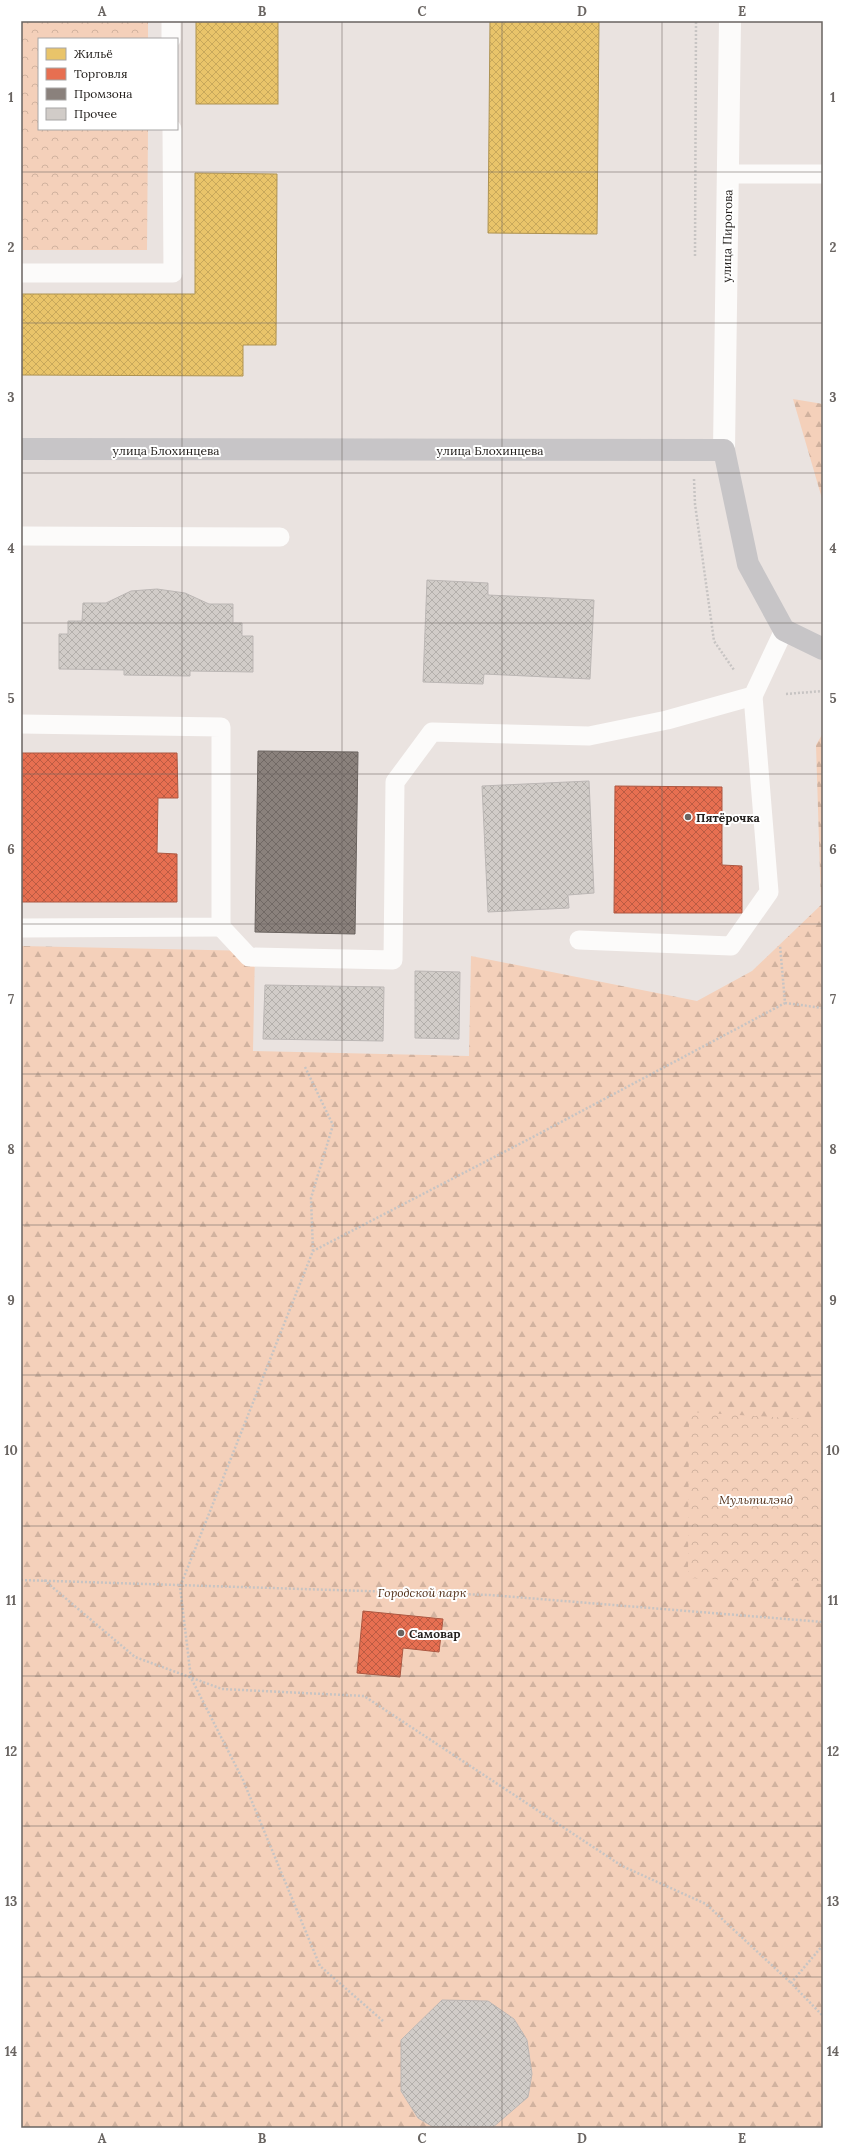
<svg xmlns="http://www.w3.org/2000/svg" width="844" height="2149" font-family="Lora,serif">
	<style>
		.forest { fill: url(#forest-firs) }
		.park { fill: url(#park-crowns) }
		.homes { fill: url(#homes-cross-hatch); stroke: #ae9353 }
		.shops { fill: url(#shops-cross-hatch); stroke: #ac5741 }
		.industry { fill: url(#industry-cross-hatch); stroke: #6b6460 }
		.building { fill: url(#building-cross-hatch); stroke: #bcb7b5 }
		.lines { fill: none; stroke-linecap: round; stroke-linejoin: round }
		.path { stroke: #c7c4c3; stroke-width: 2.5; stroke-dasharray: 2 2; stroke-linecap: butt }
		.lane { stroke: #fcfbfa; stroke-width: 19 }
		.street { stroke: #fcfbfa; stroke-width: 22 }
		.secondary { stroke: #c7c5c7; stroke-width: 22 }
		.grid { fill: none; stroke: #696461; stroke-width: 1; stroke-opacity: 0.55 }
		.poi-dot { fill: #696461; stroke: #fff; stroke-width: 1.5 }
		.labels { text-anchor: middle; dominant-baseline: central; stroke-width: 4; stroke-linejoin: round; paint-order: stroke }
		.street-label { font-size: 12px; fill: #24201d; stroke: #fff }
		.poi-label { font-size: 12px; font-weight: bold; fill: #24201d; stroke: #fff; text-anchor: start }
		.park-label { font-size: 12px; font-style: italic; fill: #4f2c14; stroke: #fff }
		.neatline { fill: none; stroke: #696461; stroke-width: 1.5 }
		.grid-label { font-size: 13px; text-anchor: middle; font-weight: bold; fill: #696461 }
	</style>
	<defs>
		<pattern id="forest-firs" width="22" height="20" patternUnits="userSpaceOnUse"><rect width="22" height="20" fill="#f4d0ba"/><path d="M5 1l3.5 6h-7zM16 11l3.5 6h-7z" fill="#d1b29f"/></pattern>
		<pattern id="park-crowns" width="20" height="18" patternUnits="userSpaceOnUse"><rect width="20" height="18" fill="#f4d0ba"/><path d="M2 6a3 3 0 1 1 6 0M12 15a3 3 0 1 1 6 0" fill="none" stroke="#d1b29f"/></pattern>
		<pattern id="homes-cross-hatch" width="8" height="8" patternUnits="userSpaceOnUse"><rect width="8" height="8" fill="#e9c46a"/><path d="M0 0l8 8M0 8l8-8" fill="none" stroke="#c8a85b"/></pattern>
		<pattern id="shops-cross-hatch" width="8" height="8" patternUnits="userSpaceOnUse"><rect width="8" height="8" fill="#e76f51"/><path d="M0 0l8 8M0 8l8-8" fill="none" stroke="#bb5b43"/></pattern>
		<pattern id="industry-cross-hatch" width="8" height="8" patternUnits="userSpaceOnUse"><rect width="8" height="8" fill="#8a817c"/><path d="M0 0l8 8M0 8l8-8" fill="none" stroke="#716965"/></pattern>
		<pattern id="building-cross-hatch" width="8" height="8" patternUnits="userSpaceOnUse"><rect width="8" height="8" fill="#d1ccc8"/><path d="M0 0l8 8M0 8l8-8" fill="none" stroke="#b3afab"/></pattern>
	</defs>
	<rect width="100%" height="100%" fill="#eae3e0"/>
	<g class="forest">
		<path d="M793,399L823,404V502Z"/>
		<path d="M823,733V2128H21V946L255,951L253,1051L469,1056L471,956L697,1001L752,971L821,905L816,745Z"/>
	</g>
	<g class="park">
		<path d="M21,22H148V39H39V129H148L147,250H21Z"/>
		<path d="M689,1412L823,1420V1584L688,1578Z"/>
	</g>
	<g class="homes">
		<rect x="196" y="21" width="82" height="83"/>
		<path d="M490,21H599L597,234L488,233Z"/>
		<path d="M195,173L277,174L276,345H243V376L21,375L22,294H195Z"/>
	</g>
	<g class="shops">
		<path d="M21,753H177L178,798H158L157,853L177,854V902H21Z"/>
		<path d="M615,786L722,787V865L742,866V913H614Z"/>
		<path d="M363,1611L443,1619L439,1652L403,1648L400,1677L357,1673Z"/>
	</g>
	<path class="industry" d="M258,751L358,752L355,934L255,932Z"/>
	<g class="building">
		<path d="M427,580L488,583V595L594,600L590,679L484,674L483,684L423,682Z"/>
		<path d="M157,589L185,593L209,604H233V623H242V636H253V672L190,671V676L124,675V670L59,669V634H68V621H82L83,603H106L131,591Z"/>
		<path d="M589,781L594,893L568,895L569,908L488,912L482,786Z"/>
		<path d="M415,971L460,972L459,1039L415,1038Z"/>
		<path d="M265,985L384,987L383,1041L263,1039Z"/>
		<path d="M442,2000L488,2001L514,2019L527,2040L532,2074L528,2097L492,2128H435L418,2118L401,2091V2040Z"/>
	</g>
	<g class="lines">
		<g class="path">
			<path d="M695,256L696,21"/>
			<path d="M694,479L695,504L714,641L734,670"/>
			<path d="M786,694L823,691"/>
			<path d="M785,1003L823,1008"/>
			<path d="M305,1067L333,1125L311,1198L313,1251"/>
			<path d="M21,1580L490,1595L823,1622"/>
			<path d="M44,1580L135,1657L222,1689L364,1696L622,1866L706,1904L791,1983"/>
			<path d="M823,1945L791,1983L823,2016"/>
			<path d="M383,2021L320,1966L243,1780L191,1678L180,1587L313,1251L531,1138L785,1003L780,945"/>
		</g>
		<g class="lane">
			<path d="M171,21V39"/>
			<path d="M728,174H823"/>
			<path d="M21,273H173L172,129"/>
			<path d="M21,536L280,537"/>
			<path d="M21,724L221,727V927L21,928"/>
			<path d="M221,927L249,957L393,960L395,782L432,732L589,736L667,720L753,696L784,630"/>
			<path d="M579,940L731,946L769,892L753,696"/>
		</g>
		<path class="street" d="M724,450L730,21"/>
		<path class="secondary" d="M21,449L724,450L748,564L784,630L823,649"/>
	</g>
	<path class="grid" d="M182,21V2128M342,21V2128M502,21V2128M662,21V2128M21,172H823M21,323H823M21,473H823M21,623H823M21,774H823M21,924H823M21,1074H823M21,1225H823M21,1375H823M21,1526H823M21,1676H823M21,1826H823M21,1977H823"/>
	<g class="poi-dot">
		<circle cx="688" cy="817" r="4"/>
		<circle cx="401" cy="1633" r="4"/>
	</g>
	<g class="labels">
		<g class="street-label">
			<text transform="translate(727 236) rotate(-89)">улица Пирогова</text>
			<text x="166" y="450">улица Блохинцева</text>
			<text x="490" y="450">улица Блохинцева</text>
		</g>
		<g class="poi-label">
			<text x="696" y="817">Пятёрочка</text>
			<text x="409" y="1633">Самовар</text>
		</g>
		<g class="park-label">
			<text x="756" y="1499">Мультилэнд</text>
			<text x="422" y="1592">Городской парк</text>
		</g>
	</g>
	<rect width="844" height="2149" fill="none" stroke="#ffffff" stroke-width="44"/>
	<rect x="38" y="38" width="140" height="92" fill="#ffffff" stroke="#a7a6a5"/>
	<rect x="46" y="48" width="20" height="12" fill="#e9c46a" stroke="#a7a6a5"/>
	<text x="74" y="58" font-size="12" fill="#24201d">Жильё</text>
	<rect x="46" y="68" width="20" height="12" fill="#e76f51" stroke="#a7a6a5"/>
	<text x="74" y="78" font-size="12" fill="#24201d">Торговля</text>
	<rect x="46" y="88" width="20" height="12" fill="#8a817c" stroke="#a7a6a5"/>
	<text x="74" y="98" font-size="12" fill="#24201d">Промзона</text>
	<rect x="46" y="108" width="20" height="12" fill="#d1ccc8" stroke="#a7a6a5"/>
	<text x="74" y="118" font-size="12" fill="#24201d">Прочее</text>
	<rect x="22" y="22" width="800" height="2105" class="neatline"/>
	<g class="grid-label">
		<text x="102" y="16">A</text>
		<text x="262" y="16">B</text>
		<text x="422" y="16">C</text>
		<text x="582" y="16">D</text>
		<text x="742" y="16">E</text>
		<text x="11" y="102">1</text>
		<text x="833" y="102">1</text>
		<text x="11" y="252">2</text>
		<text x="833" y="252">2</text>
		<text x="11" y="402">3</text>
		<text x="833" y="402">3</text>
		<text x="11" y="553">4</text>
		<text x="833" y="553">4</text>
		<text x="11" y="703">5</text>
		<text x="833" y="703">5</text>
		<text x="11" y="854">6</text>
		<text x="833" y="854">6</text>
		<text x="11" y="1004">7</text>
		<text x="833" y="1004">7</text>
		<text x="11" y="1154">8</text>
		<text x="833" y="1154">8</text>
		<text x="11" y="1305">9</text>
		<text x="833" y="1305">9</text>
		<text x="11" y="1455">10</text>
		<text x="833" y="1455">10</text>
		<text x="11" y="1605">11</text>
		<text x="833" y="1605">11</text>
		<text x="11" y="1756">12</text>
		<text x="833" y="1756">12</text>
		<text x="11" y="1906">13</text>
		<text x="833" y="1906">13</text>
		<text x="11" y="2056">14</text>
		<text x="833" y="2056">14</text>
		<text x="102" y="2143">A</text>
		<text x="262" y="2143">B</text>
		<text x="422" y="2143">C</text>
		<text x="582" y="2143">D</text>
		<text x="742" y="2143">E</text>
	</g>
</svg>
